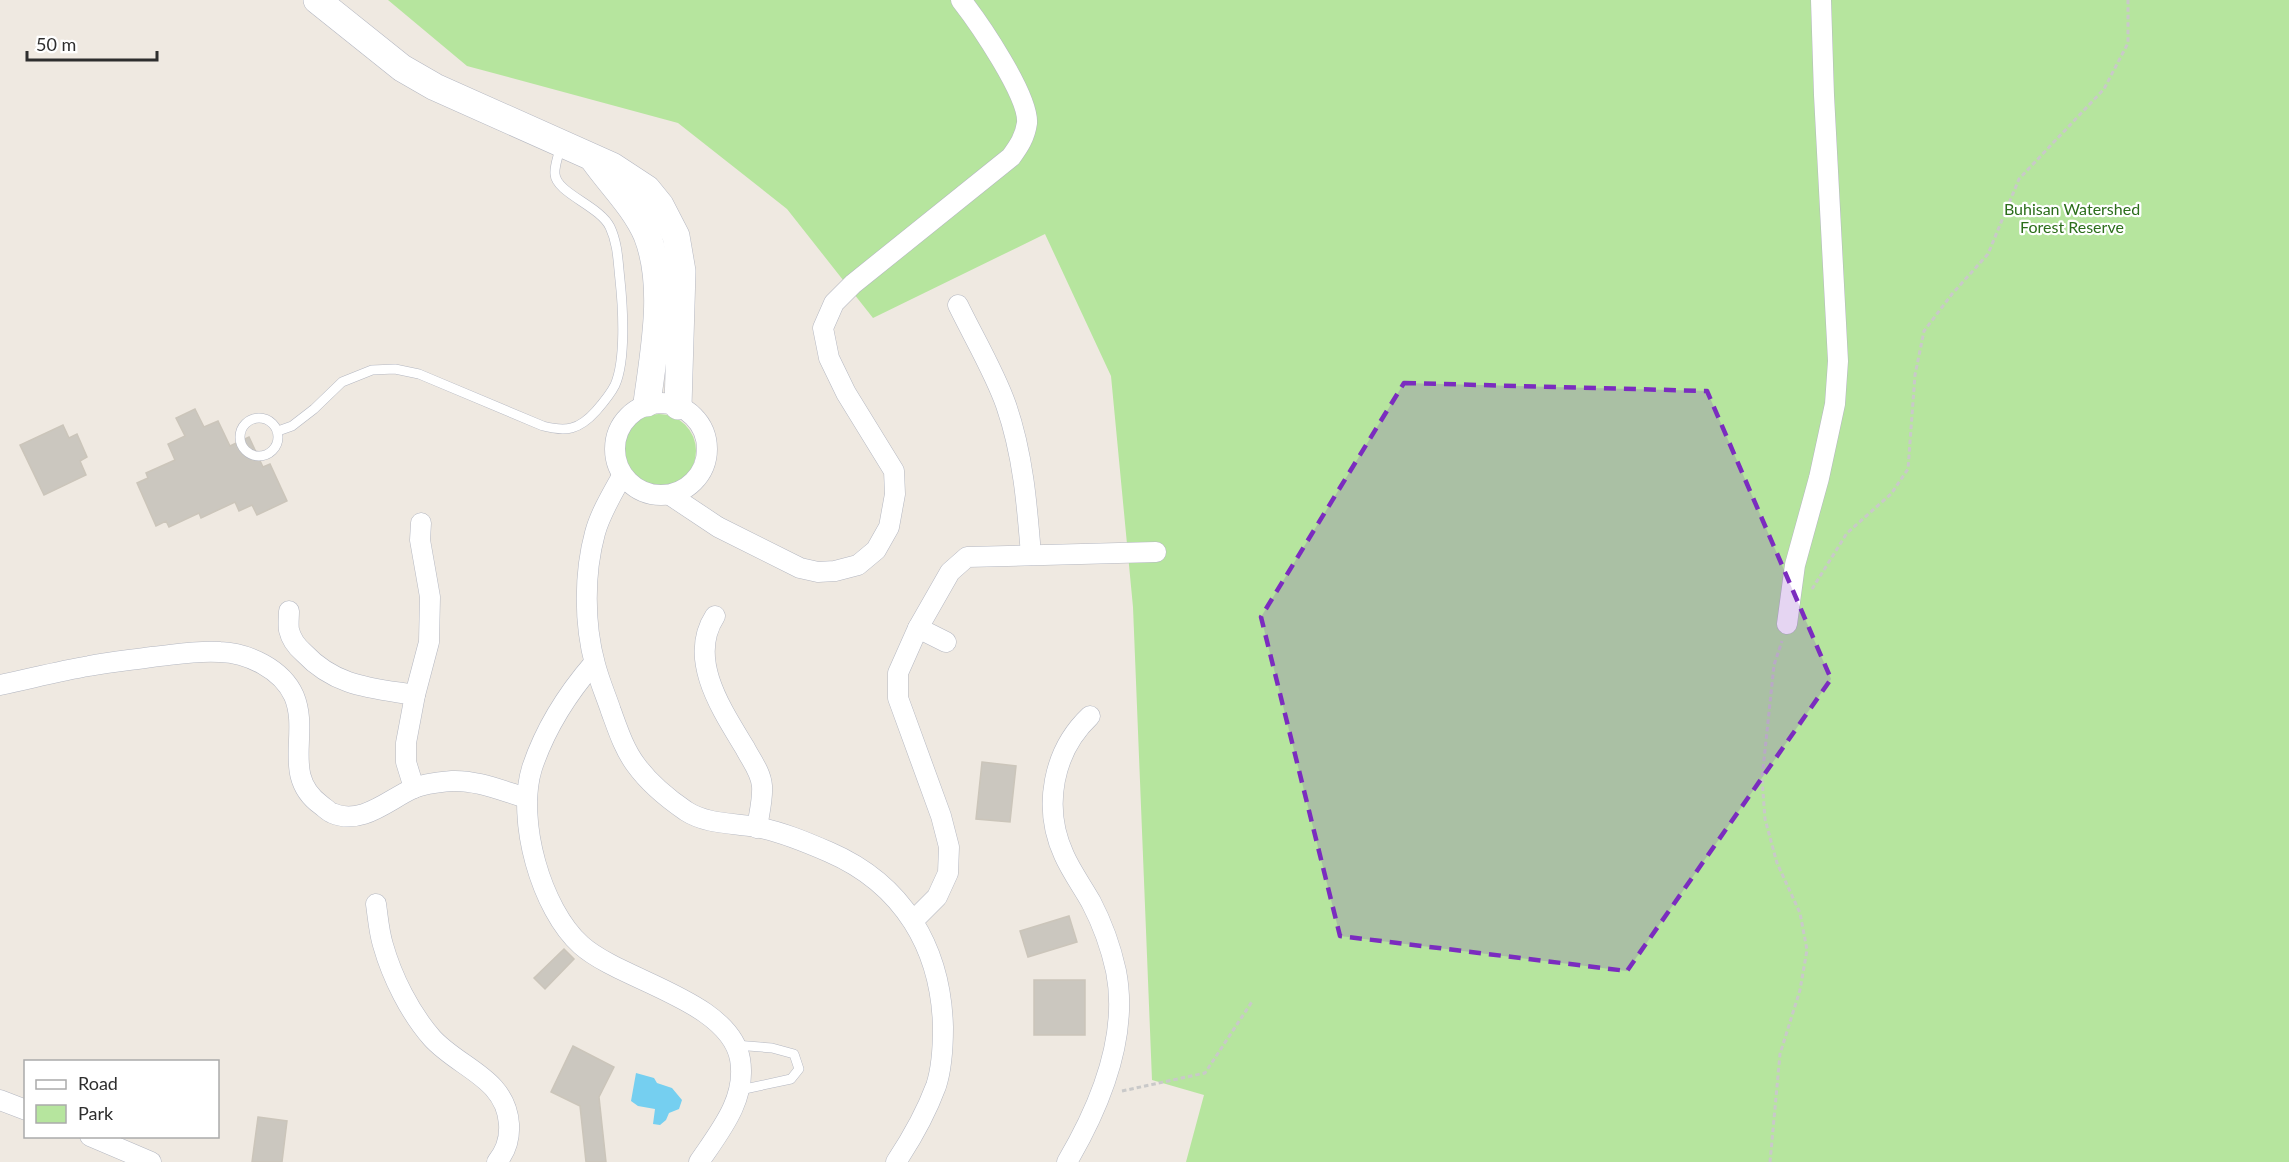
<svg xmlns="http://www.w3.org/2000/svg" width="2289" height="1162" font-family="Lato,sans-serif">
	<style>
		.green { fill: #b6e59e }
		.water { fill: #75cff0 }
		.building { fill: #cbc7bf; stroke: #cbc5ba; stroke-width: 1.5 }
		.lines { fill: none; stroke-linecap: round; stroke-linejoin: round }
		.lane-casing { stroke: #b4b7c1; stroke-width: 10 }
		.street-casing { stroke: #b4b7c1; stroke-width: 21 }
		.secondary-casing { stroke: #b4b7c1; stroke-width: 28 }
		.path { stroke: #c9c9c9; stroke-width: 3; stroke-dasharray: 4.5 3; stroke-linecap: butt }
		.lane { stroke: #fff; stroke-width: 9 }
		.street { stroke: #fff; stroke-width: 20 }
		.secondary { stroke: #fff; stroke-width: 27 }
		.marked { fill: #7b2cbf; fill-opacity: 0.2; stroke: #7b2cbf; stroke-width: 4.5; stroke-dasharray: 12 8; stroke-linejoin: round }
		.labels { text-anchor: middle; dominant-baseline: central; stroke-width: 4.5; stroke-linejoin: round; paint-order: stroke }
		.park-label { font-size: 16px; fill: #2c6e1b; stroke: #fff }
	</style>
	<rect width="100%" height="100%" fill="#efe9e1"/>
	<g class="green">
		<path d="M388,0H2289V1162H1186L1204,1095L1152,1080L1133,607L1111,376L1045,234L873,318L787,209L678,123L467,66Z"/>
		<circle cx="659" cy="451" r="37"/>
	</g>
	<path class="water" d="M636,1073L654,1078L657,1083L672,1088L682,1100L679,1109L669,1113L666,1120L660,1125L653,1124L655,1109L638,1106L631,1101Z"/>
	<g class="building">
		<path d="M195,409L204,427L218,421L230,446L249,437L263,467L270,464L287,501L257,515L252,505L239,511L235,502L201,518L199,513L169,527L166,521L156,526L137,483L148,478L146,473L175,460L168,444L185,436L176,418Z"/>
		<path d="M63,425L69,438L77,434L87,457L80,461L86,475L44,495L20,445Z"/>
		<path d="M982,762L1016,766L1010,822L976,819Z"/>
		<path d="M1069,916L1077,942L1028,957L1020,931Z"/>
		<path d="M564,949L574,959L545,989L534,978Z"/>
		<rect x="1034" y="980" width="51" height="55"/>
		<path d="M573,1046L614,1067L599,1097L606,1162H586L580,1106L551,1092Z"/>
		<path d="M258,1117L287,1121L282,1162H252Z"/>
	</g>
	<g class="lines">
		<g class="lane-casing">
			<g id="lane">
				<circle cx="259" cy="437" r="19"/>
				<path d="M278,431L292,426L314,409L342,382L372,370L395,369L419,374L543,426C566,432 579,430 596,411C603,403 610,395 615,385C626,360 623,308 620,280C618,262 618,244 610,227C600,206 556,193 555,174C554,166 559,155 560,147"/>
				<path d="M735,1045L772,1048L794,1054L799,1069L791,1079L740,1090"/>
			</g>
		</g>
		<g class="street-casing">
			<g id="street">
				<path d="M958,305C973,336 995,373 1006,405C1023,454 1027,504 1031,555"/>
				<circle cx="661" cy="449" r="46"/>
				<path d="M622,476C612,494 600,514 595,533C584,573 584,624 595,664C599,680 606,696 611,711C618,730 624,749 636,765C649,783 667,798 686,811C706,824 732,823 756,827C780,831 806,842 829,852C903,884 941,948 943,1027C943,1046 942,1068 936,1086C926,1113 912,1138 896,1162"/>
				<path d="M670,495L718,527L800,568L818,572L835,571L858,565L876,550L889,527L895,494L894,471L846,393L829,358L823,328L834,303L853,284L1011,157C1019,146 1025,137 1027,123C1029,96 979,23 961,0"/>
				<path d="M289,611C289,617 288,624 289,630C291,639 297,647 304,653C336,687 372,688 415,695"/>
				<path d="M715,616C687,659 722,710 745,748C751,760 761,772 762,786C763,799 759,814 757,828"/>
				<path d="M1787,624L1795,565L1819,478L1835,404L1838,361L1824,95L1821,0"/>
				<path d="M918,628L950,572L967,557L1156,552"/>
				<path d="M594,663C568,693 545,729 532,768C516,820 541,909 581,945C621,981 729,1000 740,1059C747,1099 720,1131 699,1162"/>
				<path d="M0,685C29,679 59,671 89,666C109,662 131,660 152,657C173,655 198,650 220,652C248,653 282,669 294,696C310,734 281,776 321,805C325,808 329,812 332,813C361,826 388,800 412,789C422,784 440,782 452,781C477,780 502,791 527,798"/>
				<path d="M414,788L406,762V743L415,695L429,642L430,597L420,540L421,523"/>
				<path d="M376,904C378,918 379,932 383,945C392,977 410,1013 432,1038C459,1068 506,1078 509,1124C510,1139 506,1151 497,1162"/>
				<path d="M913,921L937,897L948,873L949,847L941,816L898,698V673L918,628L946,642"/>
				<path d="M0,1100L26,1110"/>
				<path d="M90,1136L151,1162"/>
				<path d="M1067,1162C1100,1106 1129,1037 1116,971C1111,948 1102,923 1091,902C1082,886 1071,871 1064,855C1042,807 1053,751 1090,716"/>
			</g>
		</g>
		<g class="secondary-casing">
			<g id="secondary">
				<path d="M317,0L402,68L435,87L612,166L647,189L660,205L676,236L682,271L678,406"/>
				<path d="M594,160C611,184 635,207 647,235C667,286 654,350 647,403"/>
			</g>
		</g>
		<g class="path">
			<path d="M1812,589L1847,533L1891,494L1908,469L1915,375L1924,331L1952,294L1988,254L2019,179L2104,89L2128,43V0"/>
			<path d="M1122,1091L1205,1073L1253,1000"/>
			<path d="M1770,1162L1780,1054L1800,990L1807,950L1800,913L1777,863L1765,819L1762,779L1774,665L1782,641"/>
		</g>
		<use href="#lane" class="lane"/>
		<use href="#street" class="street"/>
		<use href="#secondary" class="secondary"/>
	</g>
	<path class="marked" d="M1404,383L1707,391L1831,679L1627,971L1340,936L1261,617Z"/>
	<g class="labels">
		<g class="park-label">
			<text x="2072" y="208">Buhisan Watershed<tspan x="2072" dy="18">Forest Reserve</tspan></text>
		</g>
	</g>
	<rect x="24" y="1060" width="195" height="78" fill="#ffffff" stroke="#ababab" stroke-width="1.5"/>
	<rect x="36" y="1080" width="30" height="9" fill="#ffffff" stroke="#ababab" stroke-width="1.5"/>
	<text x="78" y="1090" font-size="18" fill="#2e2e2e">Road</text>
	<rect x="36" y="1105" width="30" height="18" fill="#b6e59e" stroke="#ababab" stroke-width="1.5"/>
	<text x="78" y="1120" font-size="18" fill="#2e2e2e">Park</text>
	<path d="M27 51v9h130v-9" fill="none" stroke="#2e2e2e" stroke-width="3"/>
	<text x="36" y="51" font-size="18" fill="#2e2e2e" stroke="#ffffff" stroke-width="4.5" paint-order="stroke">50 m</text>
</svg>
